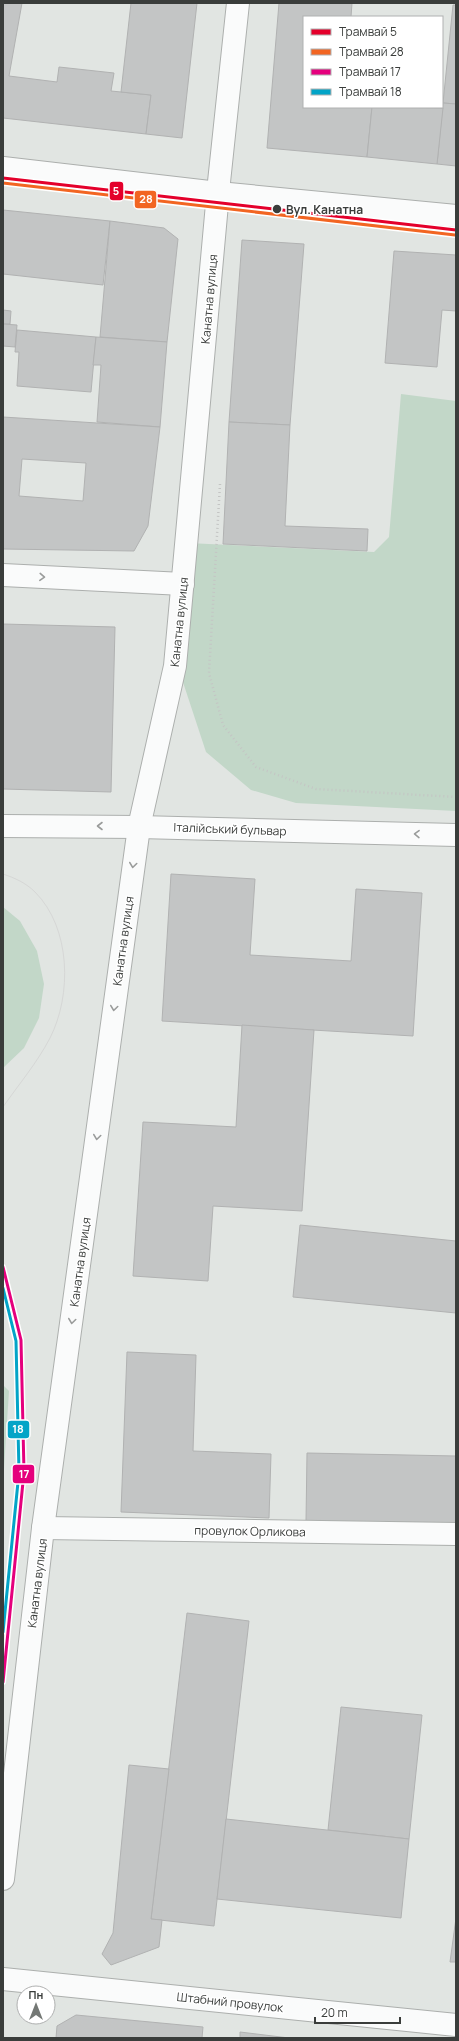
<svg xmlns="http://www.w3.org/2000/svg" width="459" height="2041" font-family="Manrope,sans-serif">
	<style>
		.green { fill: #c2d7c8 }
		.building { fill: #c3c5c5; stroke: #b1b2b2; fill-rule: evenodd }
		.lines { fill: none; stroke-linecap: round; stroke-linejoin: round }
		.minor-casing { stroke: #acafad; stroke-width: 24 }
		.major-casing { stroke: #acafad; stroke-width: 24 }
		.path { stroke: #c4c5c4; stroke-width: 2.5; stroke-dasharray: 1 3; stroke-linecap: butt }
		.minor { stroke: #fafbfb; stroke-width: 22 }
		.major { stroke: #fafbfb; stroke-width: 22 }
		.tram { stroke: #d6d7d6; stroke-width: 1 }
		.tram-1-casing { stroke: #fff; stroke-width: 6 }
		.tram-2-casing { stroke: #fff; stroke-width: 6 }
		.tram-3-casing { stroke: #fff; stroke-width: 6 }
		.tram-4-casing { stroke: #fff; stroke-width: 6 }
		.tram-1 { stroke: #e4002b; stroke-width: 3 }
		.tram-2 { stroke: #f26522; stroke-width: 3 }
		.tram-3 { stroke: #e5007d; stroke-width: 3 }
		.tram-4 { stroke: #03a4c7; stroke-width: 3 }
		.oneway { stroke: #9a9c9b }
		.stop-dot { fill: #3a3d3b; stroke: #fff; stroke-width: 1.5 }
		.labels { text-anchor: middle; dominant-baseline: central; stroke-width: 3; stroke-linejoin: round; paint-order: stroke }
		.stop-label { font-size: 12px; font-weight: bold; fill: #3a3d3b; stroke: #fff; text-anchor: start }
		.street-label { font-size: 12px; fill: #3a3d3b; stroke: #fff }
		.line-badge { stroke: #fff; stroke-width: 1.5 }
		.badge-label { font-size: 11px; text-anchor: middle; font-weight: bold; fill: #fff }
	</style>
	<rect width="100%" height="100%" fill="#e1e5e2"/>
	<g class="green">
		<path d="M401,394L456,401V811L296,803L251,790L206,752L177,664L188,543L374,552L389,537Z"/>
		<path d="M3,907L20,921L37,951L44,984L39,1018L24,1048L3,1068Z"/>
		<path d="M3,1385L9,1391L3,1484Z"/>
	</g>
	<g class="building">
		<path d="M3,3H22L9,76L57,82L59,67L114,73L111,91L151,95L146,134L3,118Z"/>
		<path d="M131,3H197L182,138L146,134L151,95L121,92Z"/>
		<path d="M279,3H352L351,17H304V107H372L367,157L267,148Z"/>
		<path d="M453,5H456V104L443,103Z"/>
		<path d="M443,103L456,104V166L437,164Z"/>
		<path d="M372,107L443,108L437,164L367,157Z"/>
		<path d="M3,210L110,221L103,285L3,274Z"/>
		<path d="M110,221L164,228L178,239L167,342L100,337Z"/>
		<path d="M242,240L304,244L290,425L229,422Z"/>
		<path d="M394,251L456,255V311L442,310L437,367L385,363Z"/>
		<path d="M3,310L11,311L10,324H3Z"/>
		<path d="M3,324L17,325L15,347L3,346Z"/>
		<path d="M17,330L96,337L91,392L17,386L19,352H15Z"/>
		<path d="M96,337L167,342L160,427L97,422L101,365H93Z"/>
		<path d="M3,417L160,427L148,526L134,551L3,549ZM22,459L86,463L83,501L19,496Z"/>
		<path d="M229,422L290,425L285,526L368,529L367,551L223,544Z"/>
		<path d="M3,624L115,627L111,792L3,789Z"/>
		<path d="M171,874L255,879L250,955L351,961L356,889L422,893L413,1036L162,1021Z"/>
		<path d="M242,1025L314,1030L302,1211L213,1206L208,1281L133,1276L143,1122L236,1127Z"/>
		<path d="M300,1225L456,1241V1313L293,1297Z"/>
		<path d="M127,1352L196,1355L193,1451L271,1454L269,1518L121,1512Z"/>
		<path d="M307,1453L456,1456V1524L306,1521Z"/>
		<path d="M187,1613L249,1621L214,1926L151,1919Z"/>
		<path d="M341,1707L422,1715L409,1839L328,1830Z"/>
		<path d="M129,1765L169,1769L151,1919L162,1920L159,1947L111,1965L102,1954L113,1933Z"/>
		<path d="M226,1819L409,1839L401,1918L217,1899Z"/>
		<path d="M456,1918V1962H450Z"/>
		<path d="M76,2015L203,2027L202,2038H56L57,2026Z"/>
		<path d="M240,2032L289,2038H240Z"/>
	</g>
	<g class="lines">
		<g class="minor-casing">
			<g id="minor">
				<path d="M3,168L218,193L456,216"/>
				<path d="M3,575L183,584"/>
				<path d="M43,1528L456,1534"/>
				<path d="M3,1979L456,2025"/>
			</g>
		</g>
		<g class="major-casing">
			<g id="major">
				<path d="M3,826L139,827L456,835"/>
				<path d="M3,1879L43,1528L139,827L175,666L219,182L238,3"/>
			</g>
		</g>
		<path class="path" d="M220,484L209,673L223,725L256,767L316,789L456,797"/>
		<use href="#minor" class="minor"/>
		<use href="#major" class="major"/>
		<path class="tram" d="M3,874C15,878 26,883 35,892C71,928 72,995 50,1038C37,1063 19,1084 3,1107"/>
		<g class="tram-1-casing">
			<path id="tram-1" d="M3,178L456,230"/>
		</g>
		<g class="tram-2-casing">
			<path id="tram-2" d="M3,183L455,235"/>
		</g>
		<g class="tram-3-casing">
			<path id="tram-3" d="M3,1267L21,1340L24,1472L3,1682"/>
		</g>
		<g class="tram-4-casing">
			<path id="tram-4" d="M3,1288L16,1341L19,1472L3,1632"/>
		</g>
		<use href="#tram-1" class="tram-1"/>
		<use href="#tram-2" class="tram-2"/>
		<use href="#tram-3" class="tram-3"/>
		<use href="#tram-4" class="tram-4"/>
	</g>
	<defs><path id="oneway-chevron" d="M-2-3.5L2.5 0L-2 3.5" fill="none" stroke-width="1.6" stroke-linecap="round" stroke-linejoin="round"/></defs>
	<g class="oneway">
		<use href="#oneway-chevron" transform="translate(42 577) rotate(3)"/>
		<use href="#oneway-chevron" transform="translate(100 826) rotate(-180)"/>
		<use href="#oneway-chevron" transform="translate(417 834) rotate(-179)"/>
		<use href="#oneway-chevron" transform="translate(133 865) rotate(98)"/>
		<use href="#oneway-chevron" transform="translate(114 1008) rotate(98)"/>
		<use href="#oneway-chevron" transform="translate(97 1137) rotate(98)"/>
		<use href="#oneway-chevron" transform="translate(72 1321) rotate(98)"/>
	</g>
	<circle class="stop-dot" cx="277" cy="209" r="5"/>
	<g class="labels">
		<g class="stop-label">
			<text x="286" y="209">Вул. Канатна</text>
		</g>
		<g class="street-label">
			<text transform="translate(209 299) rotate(-85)">Канатна вулиця</text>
			<text transform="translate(179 622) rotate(-84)">Канатна вулиця</text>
			<text transform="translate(230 829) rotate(2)">Італійський бульвар</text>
			<text transform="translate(123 941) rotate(-82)">Канатна вулиця</text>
			<text transform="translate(80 1262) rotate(-82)">Канатна вулиця</text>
			<text transform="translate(250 1531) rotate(1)">провулок Орликова</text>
			<text transform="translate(37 1583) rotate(-83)">Канатна вулиця</text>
			<text transform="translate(230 2002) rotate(6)">Штабний провулок</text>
		</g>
	</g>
	<g class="line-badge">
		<rect x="109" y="181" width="15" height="20" rx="4" fill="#e4002b"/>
		<rect x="134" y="190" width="23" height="19" rx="4" fill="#f26522"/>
		<rect x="7" y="1420" width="23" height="19" rx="4" fill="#03a4c7"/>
		<rect x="12" y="1464" width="23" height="20" rx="4" fill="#e5007d"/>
	</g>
	<g class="badge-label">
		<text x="116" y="195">5</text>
		<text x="146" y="203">28</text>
		<text x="18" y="1433">18</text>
		<text x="24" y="1478">17</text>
	</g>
	<rect width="459" height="2041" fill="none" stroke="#3a3d3b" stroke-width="8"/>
	<rect x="303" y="16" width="140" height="92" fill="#ffffff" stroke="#b0b1b1"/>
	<rect x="311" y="29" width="20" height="6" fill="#e4002b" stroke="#b0b1b1"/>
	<text x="339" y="36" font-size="12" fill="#3a3d3b">Трамвай 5</text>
	<rect x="311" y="49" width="20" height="6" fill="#f26522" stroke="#b0b1b1"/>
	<text x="339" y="56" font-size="12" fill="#3a3d3b">Трамвай 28</text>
	<rect x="311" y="69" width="20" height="6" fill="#e5007d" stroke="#b0b1b1"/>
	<text x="339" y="76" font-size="12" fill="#3a3d3b">Трамвай 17</text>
	<rect x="311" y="89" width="20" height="6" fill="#03a4c7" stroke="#b0b1b1"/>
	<text x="339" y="96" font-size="12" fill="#3a3d3b">Трамвай 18</text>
	<g transform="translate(36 2005)"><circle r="19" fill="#ffffff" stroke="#b0b1b1"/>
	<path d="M0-3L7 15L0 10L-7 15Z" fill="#747875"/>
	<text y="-6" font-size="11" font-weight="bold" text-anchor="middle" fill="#3a3d3b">Пн</text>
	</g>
	<path d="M315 2017v6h85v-6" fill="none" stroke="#3a3d3b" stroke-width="2"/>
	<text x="321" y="2017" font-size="12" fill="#3a3d3b" stroke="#ffffff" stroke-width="3" paint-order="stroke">20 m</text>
</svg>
